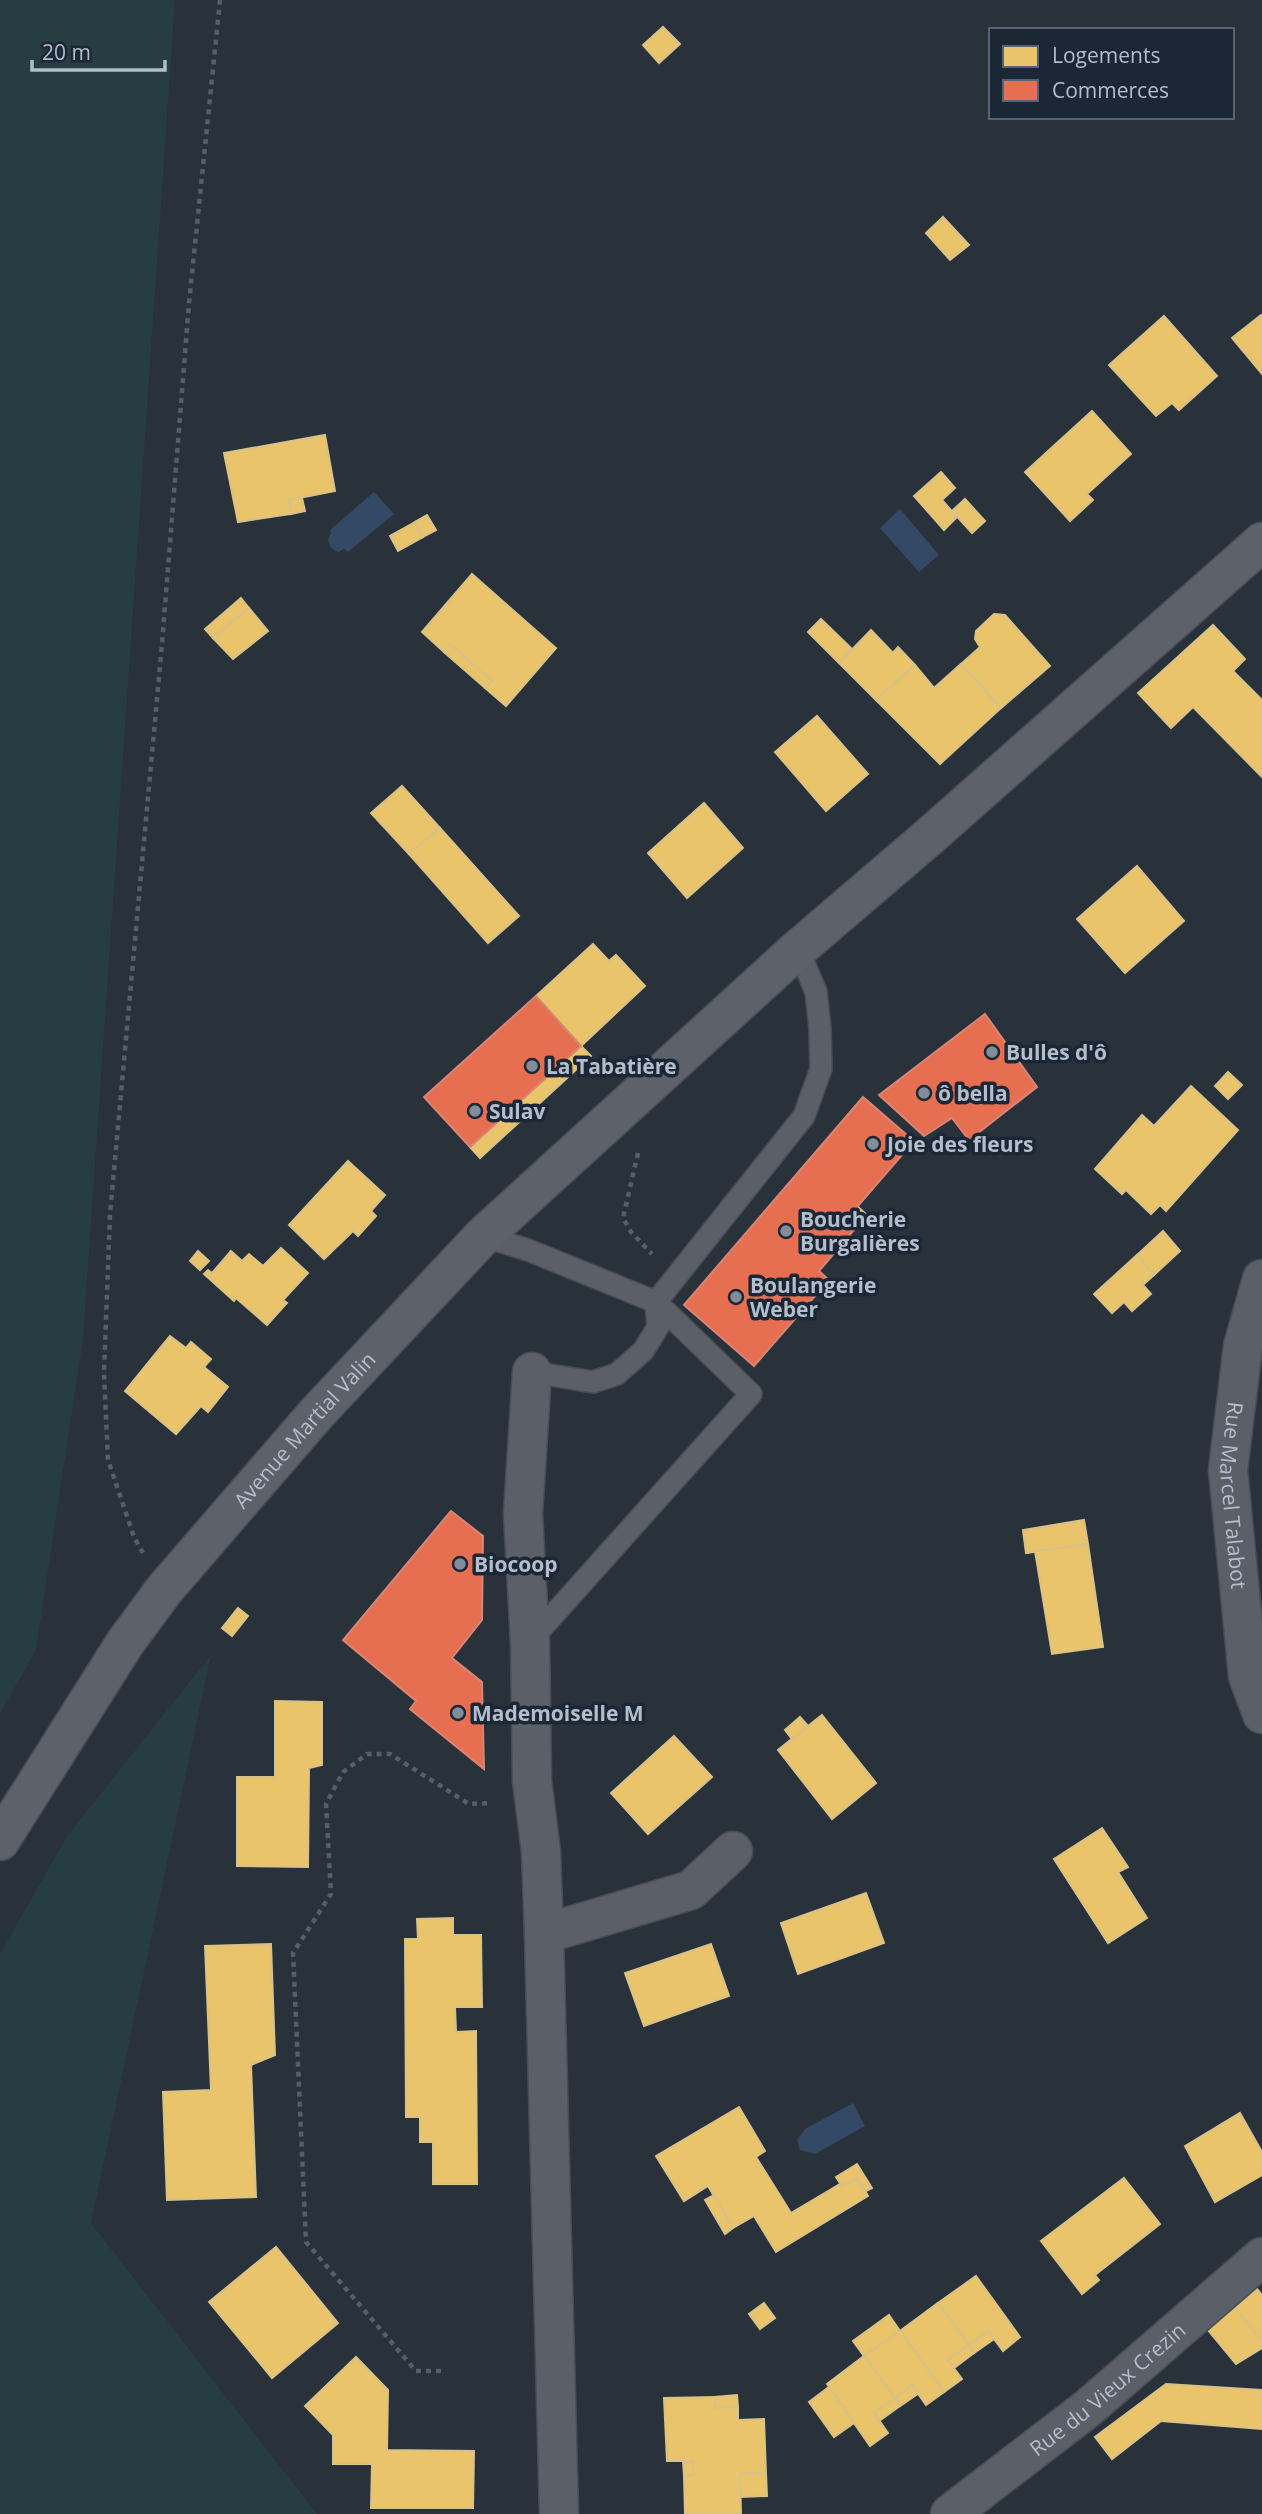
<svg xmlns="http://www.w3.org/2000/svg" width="1262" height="2514" font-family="'Open Sans',sans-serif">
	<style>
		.green { fill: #263d42 }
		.water { fill: #334966 }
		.homes { fill: #e9c46a; stroke: #d9c287; stroke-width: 2 }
		.shops { fill: #e76f51; stroke: #d78676; stroke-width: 2 }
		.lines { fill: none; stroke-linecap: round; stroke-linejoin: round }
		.service-casing { stroke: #484d55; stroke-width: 24 }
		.minor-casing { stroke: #484d55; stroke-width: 41 }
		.primary-casing { stroke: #474d57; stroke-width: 41 }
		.path { stroke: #585e65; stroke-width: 4.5; stroke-dasharray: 5 5; stroke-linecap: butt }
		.service { stroke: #5a5f68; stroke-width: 21 }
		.minor { stroke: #5a5f68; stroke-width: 38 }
		.primary { stroke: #5d626a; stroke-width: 38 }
		.poi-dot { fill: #838c99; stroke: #1c2736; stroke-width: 2.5 }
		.labels { text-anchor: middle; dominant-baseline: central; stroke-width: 7; stroke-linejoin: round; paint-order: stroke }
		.poi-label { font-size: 21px; font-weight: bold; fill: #b3bdcc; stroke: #1c2736; text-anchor: start }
		.street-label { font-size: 21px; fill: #b3bdcc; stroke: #1c2736 }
	</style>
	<rect width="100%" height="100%" fill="#29313b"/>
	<g class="green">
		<path d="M0,0H175L83,1339L36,1650L0,1714Z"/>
		<path d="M211,1655L91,2223L317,2514H0V1954L67,1836Z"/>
	</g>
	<g class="water">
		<path d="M374,492L394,514L348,552L344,549L338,552L331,548L328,540L331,533L330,530Z"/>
		<path d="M900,509L939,555L919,572L880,528Z"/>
		<path d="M853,2103L865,2126L815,2154L800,2150L797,2140L805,2129Z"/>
	</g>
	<g class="homes">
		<path d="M663,27L680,44L659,63L643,45Z"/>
		<path d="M943,217L969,245L950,260L926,233Z"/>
		<path d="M1261,315L1262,316V374L1232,338Z"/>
		<path d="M1164,316L1217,376L1179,410L1172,403L1156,416L1109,365Z"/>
		<path d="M1092,411L1131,454L1087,494L1093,500L1070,521L1025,472Z"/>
		<path d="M325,435L335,491L289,500L291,514L238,522L224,453Z"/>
		<path d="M941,472L955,488L942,500L957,517L944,530L914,496Z"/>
		<path d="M302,498L305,511L291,514L289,500Z"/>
		<path d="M965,499L985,521L972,533L952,511Z"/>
		<path d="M427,515L436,530L423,537L415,522Z"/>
		<path d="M415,522L423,537L398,551L390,536Z"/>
		<path d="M472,574L556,648L506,706L485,688L492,681L450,644L444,652L422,632Z"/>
		<path d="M241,598L249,608L213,638L205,629Z"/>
		<path d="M249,608L268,631L233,659L213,638Z"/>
		<path d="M994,614L1005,615L1050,666L1001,708L961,664L980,647L975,639L976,631Z"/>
		<path d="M821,619L852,649L839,663L808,632Z"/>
		<path d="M1213,625L1245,659L1233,671L1262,700V777L1193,707L1171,728L1138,693Z"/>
		<path d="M871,630L893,653L898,647L915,665L876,700L839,663Z"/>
		<path d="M450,644L492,681L485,688L444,652Z"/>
		<path d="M961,664L1001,708L940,764L876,700L915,665L934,688Z"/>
		<path d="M817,716L868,774L826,811L775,752Z"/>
		<path d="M402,786L440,828L409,854L371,813Z"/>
		<path d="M704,803L743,848L687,898L648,853Z"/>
		<path d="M440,828L519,916L488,943L409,854Z"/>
		<path d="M1137,866L1184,921L1125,973L1077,919Z"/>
		<path d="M593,944L609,961L616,955L645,986L581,1046L536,996Z"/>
		<path d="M581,1046L591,1056L480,1158L470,1147Z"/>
		<path d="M1228,1072L1242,1085L1228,1099L1215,1086Z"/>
		<path d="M1191,1086L1238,1130L1166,1211L1160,1205L1151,1214L1126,1190L1122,1194L1095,1169L1142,1115L1154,1126Z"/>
		<path d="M348,1161L385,1195L371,1211L376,1216L358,1236L353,1231L324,1259L289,1225Z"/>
		<path d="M857,1206L867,1215L854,1230L844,1222Z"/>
		<path d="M1163,1231L1180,1251L1154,1275L1137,1255Z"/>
		<path d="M281,1248L308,1273L283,1300L287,1303L267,1325L236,1298L234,1301L204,1274L208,1270L212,1273L231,1251L242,1261L249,1254L263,1266Z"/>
		<path d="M198,1251L209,1261L200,1270L190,1261Z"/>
		<path d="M1137,1255L1154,1275L1143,1285L1151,1294L1132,1311L1124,1302L1112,1313L1094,1294Z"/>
		<path d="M170,1336L186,1348L191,1342L211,1359L204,1367L228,1387L208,1412L201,1406L176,1434L125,1391Z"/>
		<path d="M1084,1520L1088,1544L1026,1553L1023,1530Z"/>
		<path d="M1088,1544L1103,1647L1052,1654L1035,1551Z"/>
		<path d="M238,1608L248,1616L232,1636L222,1628Z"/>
		<path d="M275,1701L322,1702V1765L309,1768L308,1867L237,1866V1777H275Z"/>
		<path d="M822,1715L876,1783L832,1819L778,1750Z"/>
		<path d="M800,1717L808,1726L792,1739L785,1730Z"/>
		<path d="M674,1736L712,1777L648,1834L611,1793Z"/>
		<path d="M1102,1828L1128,1867L1118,1872L1147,1918L1108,1943L1054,1859Z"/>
		<path d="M866,1893L884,1943L798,1974L781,1923Z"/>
		<path d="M453,1918V1935H481L482,2007H455L456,2032L476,2031L477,2184H433V2142H420V2117H406L405,1939H418L417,1919Z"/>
		<path d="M271,1944L275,2055L251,2065L256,2197L167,2200L163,2092L211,2090L205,1946Z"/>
		<path d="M711,1944L729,1996L644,2026L625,1973Z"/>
		<path d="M739,2107L765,2151L756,2157L791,2213L840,2184L842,2186L857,2178L868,2196L776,2252L754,2216L733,2228L708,2186L684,2201L656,2156Z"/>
		<path d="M1240,2113L1262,2152V2175L1215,2202L1185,2146Z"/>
		<path d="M857,2164L872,2188L866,2191L857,2178L842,2186L836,2177Z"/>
		<path d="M1124,2178L1160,2224L1095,2275L1099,2280L1082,2294L1041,2241Z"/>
		<path d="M714,2195L733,2228L725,2234L705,2200Z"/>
		<path d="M276,2247L338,2323L272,2378L209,2302Z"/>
		<path d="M976,2276L1020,2337L1003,2351L988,2331L969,2345L938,2303Z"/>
		<path d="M1257,2289L1262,2295V2342L1235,2307Z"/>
		<path d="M764,2303L775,2318L760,2329L749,2314Z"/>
		<path d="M938,2303L969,2345L948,2360L962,2379L944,2392L900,2331Z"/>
		<path d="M1235,2307L1262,2342V2348L1236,2364L1207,2329Z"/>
		<path d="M889,2315L900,2331L864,2356L853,2341Z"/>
		<path d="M900,2331L944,2392L926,2405L912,2385L895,2398L864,2356Z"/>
		<path d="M988,2331L994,2339L974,2353L969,2345Z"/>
		<path d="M969,2345L974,2353L954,2368L948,2360Z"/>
		<path d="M864,2356L895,2398L874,2413L888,2433L870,2446L827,2384Z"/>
		<path d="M356,2357L388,2390L387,2450L474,2451L473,2508H371L372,2464H333V2435L305,2406Z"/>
		<path d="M1166,2384L1262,2390V2429L1161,2421L1112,2459L1095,2437Z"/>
		<path d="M912,2385L919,2393L900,2406L895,2398Z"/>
		<path d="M829,2387L854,2423L834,2437L809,2402Z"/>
		<path d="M737,2395L738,2407L715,2408V2397Z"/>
		<path d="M715,2397V2408L738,2407V2420L764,2419L766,2473L740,2474L741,2514H685L684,2476L694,2475L693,2461H667L664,2398Z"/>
		<path d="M895,2398L900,2406L879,2421L874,2413Z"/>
		<path d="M683,2461H693L694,2475L684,2476Z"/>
		<path d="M766,2473L767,2496L741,2497L740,2474Z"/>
	</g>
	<g class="shops">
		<path d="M536,996L581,1046L470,1147L424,1097Z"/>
		<path d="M985,1014L1037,1087L969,1140L952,1118L924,1136L879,1095Z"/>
		<path d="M863,1097L914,1141L844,1222L854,1230L819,1271L829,1280L754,1366L684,1305Z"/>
		<path d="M451,1511L483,1536L482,1620L452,1658L482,1682L484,1769L410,1709L416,1701L343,1640Z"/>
	</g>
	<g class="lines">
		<g class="service-casing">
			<g id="service">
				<path d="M483,1236L528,1250L656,1302L751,1394L530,1641"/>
				<path d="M532,1372L593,1382L617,1374L643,1351L658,1327L656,1302L804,1116L821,1069L820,1028L816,992L798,949"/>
			</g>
		</g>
		<g class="minor-casing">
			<g id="minor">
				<path id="s1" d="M1262,1279L1243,1346L1228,1470L1248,1676L1262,1714"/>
				<path d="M532,1372L523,1514L530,1642L532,1781L541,1852L544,1934L559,2514"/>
				<path d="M544,1934L691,1890L733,1851"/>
				<path id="s2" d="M950,2514L1088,2408L1262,2257"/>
			</g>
		</g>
		<g class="primary-casing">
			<g id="primary">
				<path id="s3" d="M0,1841L125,1643L164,1590L316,1414L483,1236L798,949L930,836L1262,542"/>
			</g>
		</g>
		<g class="path">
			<path d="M638,1153L623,1218L631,1232L652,1254"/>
			<path d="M143,1553L134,1537L108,1460L104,1373L110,1214L162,644L189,303L220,0"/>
			<path d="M441,2371H416L306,2242L293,1953L331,1894L326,1804L343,1772L367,1754H390L469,1804L491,1803"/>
		</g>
		<use href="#service" class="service"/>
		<use href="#minor" class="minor"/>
		<use href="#primary" class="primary"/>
	</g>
	<g class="poi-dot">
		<circle cx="992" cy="1052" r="7"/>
		<circle cx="532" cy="1066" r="7"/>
		<circle cx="924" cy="1093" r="7"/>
		<circle cx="475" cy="1111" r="7"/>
		<circle cx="873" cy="1144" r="7"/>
		<circle cx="786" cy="1231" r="7"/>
		<circle cx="736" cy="1297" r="7"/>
		<circle cx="460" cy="1564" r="7"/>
		<circle cx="458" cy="1713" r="7"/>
	</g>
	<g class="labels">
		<g class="poi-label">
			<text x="1006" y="1052">Bulles d'ô</text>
			<text x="546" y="1066">La Tabatière</text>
			<text x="938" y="1093">ô bella</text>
			<text x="489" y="1111">Sulav</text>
			<text x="887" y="1144">Joie des fleurs</text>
			<text x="800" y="1219">Boucherie<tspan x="800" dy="24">Burgalières</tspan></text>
			<text x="750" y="1285">Boulangerie<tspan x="750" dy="24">Weber</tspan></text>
			<text x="474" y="1564">Biocoop</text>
			<text x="472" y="1713">Mademoiselle M</text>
		</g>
		<g class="street-label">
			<text stroke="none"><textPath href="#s3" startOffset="513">Avenue Martial Valin</textPath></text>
			<text stroke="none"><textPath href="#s1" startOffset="220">Rue Marcel Talabot</textPath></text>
			<text stroke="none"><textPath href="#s2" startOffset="201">Rue du Vieux Crezin</textPath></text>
		</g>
	</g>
	<rect x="989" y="28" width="245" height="91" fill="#1c2736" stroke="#586372" stroke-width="2"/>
	<rect x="1003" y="46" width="35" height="21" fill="#e9c46a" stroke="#586372" stroke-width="2"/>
	<text x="1052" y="63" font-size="21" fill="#b3bdcc">Logements</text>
	<rect x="1003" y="80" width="35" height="21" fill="#e76f51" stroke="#586372" stroke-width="2"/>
	<text x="1052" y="98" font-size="21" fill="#b3bdcc">Commerces</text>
	<path d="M32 60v10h133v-10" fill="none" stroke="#b3bdcc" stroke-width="3.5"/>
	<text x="42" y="60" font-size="21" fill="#b3bdcc" stroke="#1c2736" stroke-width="5" paint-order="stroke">20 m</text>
</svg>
